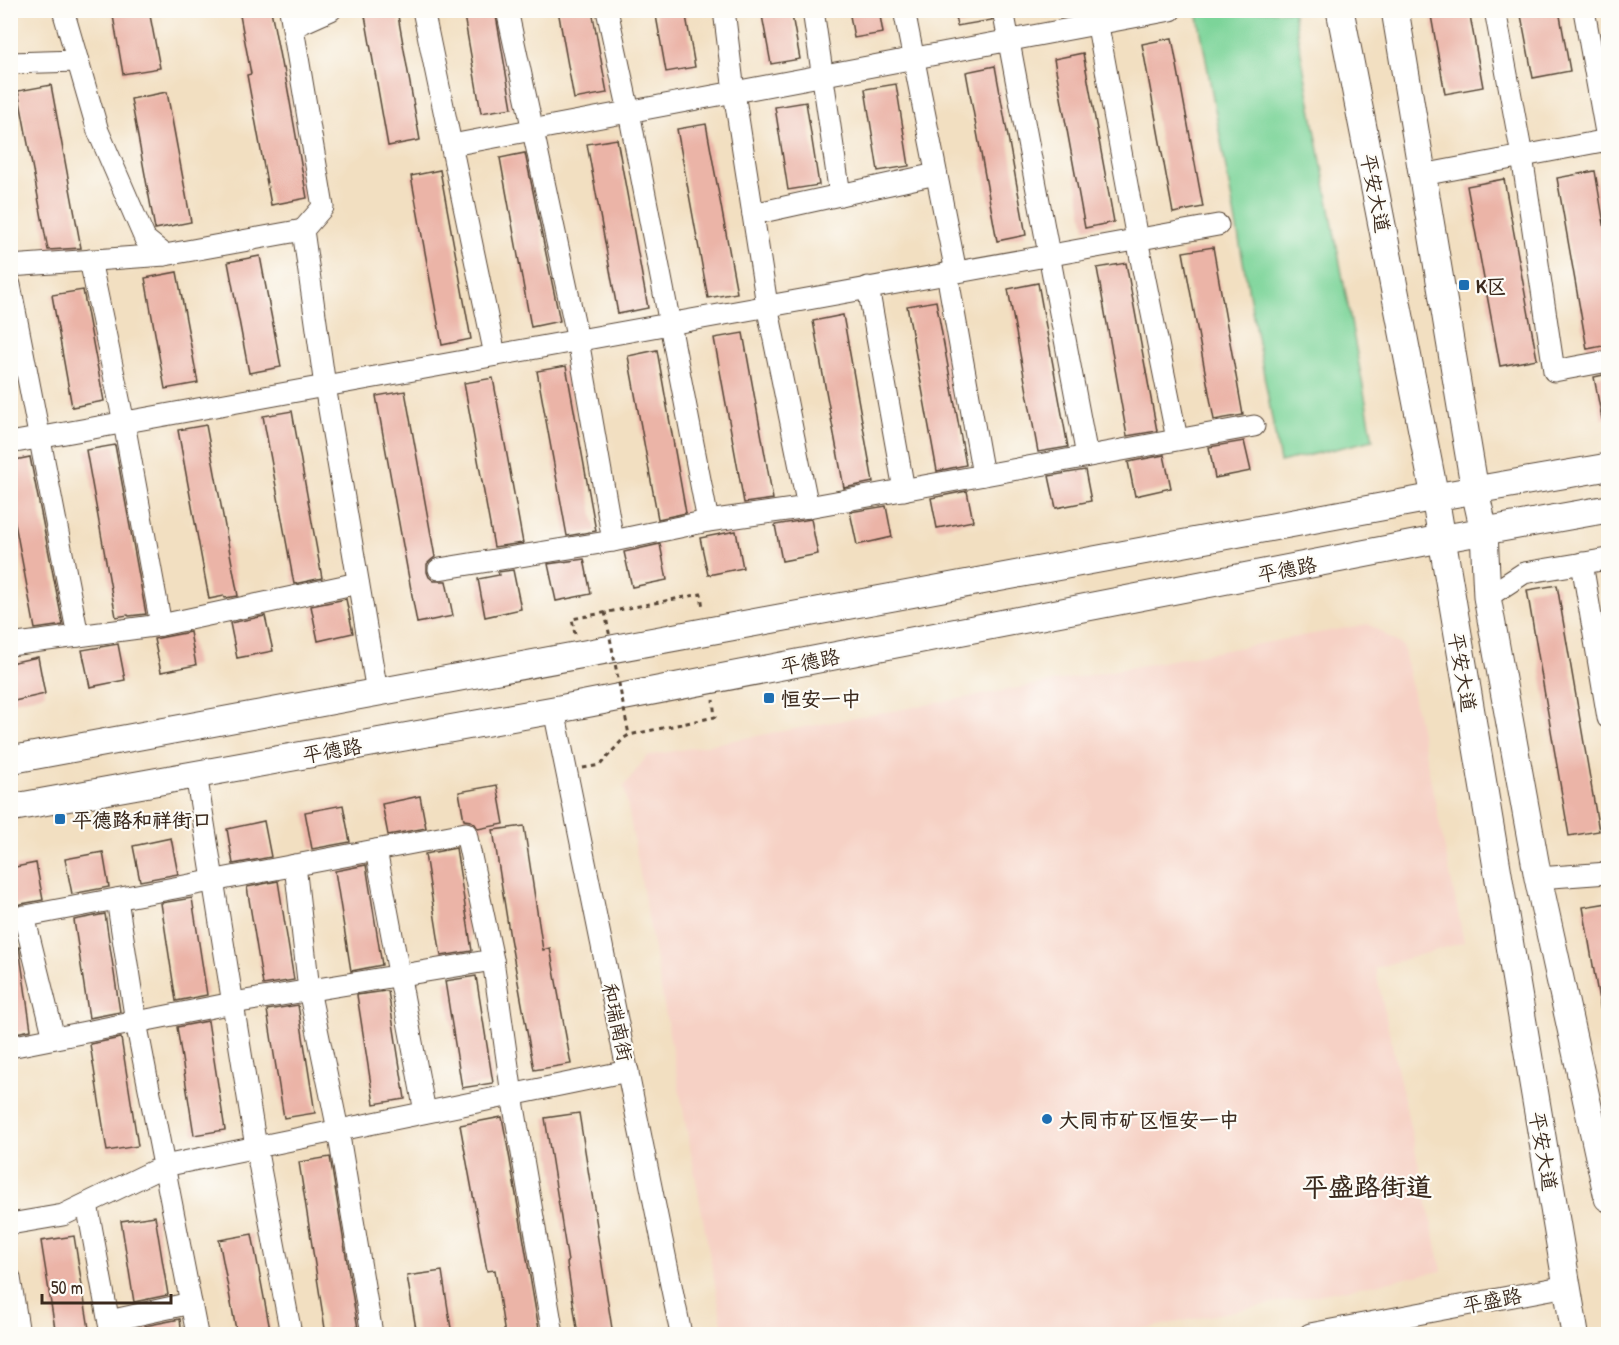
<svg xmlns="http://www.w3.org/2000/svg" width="1619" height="1345" font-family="'Patrick Hand','LXGW WenKai TC',sans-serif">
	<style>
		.built { fill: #f6d1c5 }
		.green { fill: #7cd499; stroke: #5c7f5c; stroke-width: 1.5 }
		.building { fill: #ebb4a7 }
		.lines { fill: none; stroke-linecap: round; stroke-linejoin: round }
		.minor-casing { stroke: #564536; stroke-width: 23 }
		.major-casing { stroke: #564536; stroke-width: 29 }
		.path { stroke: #564536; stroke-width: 3; stroke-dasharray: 4.5 4.5; stroke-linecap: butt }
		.minor { stroke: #fff; stroke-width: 21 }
		.major { stroke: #fff; stroke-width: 27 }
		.path-bridge { stroke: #564536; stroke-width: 3; stroke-dasharray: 4.5 4.5; stroke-linecap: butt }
		.poi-dot { fill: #1f6fb2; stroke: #fdfcf7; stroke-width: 2 }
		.labels { text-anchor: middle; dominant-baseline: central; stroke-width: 4.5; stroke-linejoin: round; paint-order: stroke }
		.street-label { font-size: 20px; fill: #3b2a1e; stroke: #fdfcf7 }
		.poi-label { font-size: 20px; font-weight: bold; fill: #3b2a1e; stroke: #fdfcf7; text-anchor: start }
		.district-label { font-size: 26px; font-weight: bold; fill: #3b2a1e; stroke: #fdfcf7 }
	</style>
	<rect width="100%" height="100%" fill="#fdfcf7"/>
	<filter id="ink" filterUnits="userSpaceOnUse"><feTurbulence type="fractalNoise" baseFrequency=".0167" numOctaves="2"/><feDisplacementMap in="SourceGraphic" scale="12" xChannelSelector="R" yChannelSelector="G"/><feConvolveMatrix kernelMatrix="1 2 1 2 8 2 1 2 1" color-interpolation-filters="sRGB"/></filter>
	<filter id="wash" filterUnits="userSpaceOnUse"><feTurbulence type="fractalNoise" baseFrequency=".008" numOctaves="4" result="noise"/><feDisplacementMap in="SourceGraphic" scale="24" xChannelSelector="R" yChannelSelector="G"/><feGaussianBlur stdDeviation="1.35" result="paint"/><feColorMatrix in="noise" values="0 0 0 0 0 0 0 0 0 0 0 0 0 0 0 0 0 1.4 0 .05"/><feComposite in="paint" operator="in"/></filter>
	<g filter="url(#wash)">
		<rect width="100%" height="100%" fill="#f2dfc1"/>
		<path class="built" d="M1368,624L1403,646L1464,942L1375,968L1442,1271L1116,1334H724L624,786L647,756Z"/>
		<path class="green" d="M1197,11H1293L1373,440L1280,462Z"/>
		<g id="blocks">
			<g class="building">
				<path d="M112,10H149L160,68L123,74Z"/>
				<path d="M239,10H271L282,68H284L307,198L271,205L247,75L251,74Z"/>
				<path d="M364,10H397L420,140L388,146Z"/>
				<path d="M463,10H495L512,108L481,113Z"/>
				<path d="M558,10H592L607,93L574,99Z"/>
				<path d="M655,10H685L695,67L666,72Z"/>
				<path d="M761,10H791L800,59L771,64Z"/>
				<path d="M849,10H879L883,33L854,38Z"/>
				<path d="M954,10H991L992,20L957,26Z"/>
				<path d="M1430,10H1469L1483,87L1445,94Z"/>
				<path d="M1520,10H1559L1570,71L1533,78Z"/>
				<path d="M1172,38L1203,207L1173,213L1142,44Z"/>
				<path d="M1083,53L1114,222L1085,228L1054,59Z"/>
				<path d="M995,66L1026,235L997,241L966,72Z"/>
				<path d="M896,84L909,166L878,171L865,89Z"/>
				<path d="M51,85L81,248L48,250L18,91Z"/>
				<path d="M167,92L191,222L155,229L131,99Z"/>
				<path d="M806,102L819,185L788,190L775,107Z"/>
				<path d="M706,124L737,293L708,298L677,129Z"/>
				<path d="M617,139L648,308L618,314L587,144Z"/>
				<path d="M525,153L560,321L531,327L500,158Z"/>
				<path d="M440,170L471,339L442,345L411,176Z"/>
				<path d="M1595,171L1608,248V345L1587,349L1557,178Z"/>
				<path d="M1504,179L1537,359L1500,366L1467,186Z"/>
				<path d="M1213,247L1243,415L1214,420L1183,252Z"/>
				<path d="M260,256L281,367L249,373L228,262Z"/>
				<path d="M1126,263L1157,431L1127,436L1097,268Z"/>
				<path d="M177,272L198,383L165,389L145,278Z"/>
				<path d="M1038,283L1068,447L1038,452L1008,289Z"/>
				<path d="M83,290L104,401L72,407L52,295Z"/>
				<path d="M936,301L966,465L937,471L907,306Z"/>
				<path d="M843,315L873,482L844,488L813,321Z"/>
				<path d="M743,333L773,499L744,503L714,338Z"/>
				<path d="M657,350L686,513L658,519L628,356Z"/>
				<path d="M566,366L596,531L567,536L537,371Z"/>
				<path d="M1608,374V418L1602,419L1594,377Z"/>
				<path d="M493,378L523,543L494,547L464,383Z"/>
				<path d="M405,391L435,557L431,560L427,564V572L429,577L434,581H446L453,616L417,623L376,396Z"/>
				<path d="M292,411L322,578L294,584L263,416Z"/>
				<path d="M206,425L238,596L225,598L224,596L209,599L178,430Z"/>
				<path d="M1244,441L1251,471L1215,478L1209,447Z"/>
				<path d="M115,445L146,614L129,616L128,615L116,617L86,450Z"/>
				<path d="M1164,455L1171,488L1135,496L1128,462Z"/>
				<path d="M30,457L63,625L35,629L10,497V461Z"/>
				<path d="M1085,470L1091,501L1056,508L1049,476Z"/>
				<path d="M967,491L973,521L937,528L931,498Z"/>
				<path d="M886,506L892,537L857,545L850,512Z"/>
				<path d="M811,519L818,554L782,561L775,525Z"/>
				<path d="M736,531L743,568L708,575L700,538Z"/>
				<path d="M660,544L667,580L632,587L624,552Z"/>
				<path d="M584,559L591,594L556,601L548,564Z"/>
				<path d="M513,570L521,609L485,617L478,579L499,575L498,572Z"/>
				<path d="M1557,585L1599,831L1569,836L1527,590Z"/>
				<path d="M346,599L353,633L318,641L311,606Z"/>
				<path d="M265,616L273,651L237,658L230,623Z"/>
				<path d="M190,632L196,665L161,672L154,639Z"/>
				<path d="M118,644L125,680L90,687L82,650Z"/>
				<path d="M38,657L45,694L10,702V663Z"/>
				<path d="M497,785L504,824L478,829L475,824L471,821L464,820L459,792Z"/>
				<path d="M420,796L426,828L388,835L382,804Z"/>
				<path d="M343,805L350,842L312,849L305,812Z"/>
				<path d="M264,821L271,857L233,864L227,829Z"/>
				<path d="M524,826L543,950L550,948L571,1064L534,1070L510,938L493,830Z"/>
				<path d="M171,838L178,874L140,881L133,846Z"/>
				<path d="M456,848L472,951L441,956L425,854Z"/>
				<path d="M103,852L109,887L72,894L65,859Z"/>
				<path d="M36,863L43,900L10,906V868Z"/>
				<path d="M366,865L382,965L351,971L335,871Z"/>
				<path d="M278,881L294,980L263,985L247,887Z"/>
				<path d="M192,898L207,995L176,1001L161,903Z"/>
				<path d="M1608,903V1012H1601L1583,907Z"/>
				<path d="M105,914L120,1012L89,1018L74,920Z"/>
				<path d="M19,947L31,1030L10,1034V948Z"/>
				<path d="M476,976L493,1083L462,1088L445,981Z"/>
				<path d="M386,991H388L405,1099L374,1104L357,995Z"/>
				<path d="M298,1005L315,1113L284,1118L267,1010Z"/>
				<path d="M208,1021L225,1130L194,1135L177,1027Z"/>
				<path d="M121,1038L138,1146L107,1151L90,1044Z"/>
				<path d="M579,1113L598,1232L597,1233L613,1335H578L567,1263L568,1262L545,1118Z"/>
				<path d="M502,1117L510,1160L540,1335H505L495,1270L487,1271L460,1125Z"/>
				<path d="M330,1157L359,1335H326L299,1162Z"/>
				<path d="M155,1216L168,1295L134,1302L121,1221Z"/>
				<path d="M252,1234L271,1335H237L219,1240Z"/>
				<path d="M74,1236L90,1335H56L41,1241Z"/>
				<path d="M442,1271L452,1335H417L407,1276Z"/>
				<path d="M180,1319L182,1335H147L145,1326Z"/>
			</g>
		</g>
	</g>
	<g filter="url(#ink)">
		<use href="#blocks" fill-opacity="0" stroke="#564536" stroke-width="1.5"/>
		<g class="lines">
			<g class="minor-casing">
				<g id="minor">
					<path d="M63,10L98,131L145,239L165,255L303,230"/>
					<path d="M423,10L495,355"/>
					<path d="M507,10L578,340L613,541"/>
					<path d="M607,10L629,112L708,521"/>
					<path d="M724,10L734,92L767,305L808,507"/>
					<path d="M813,10L840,195"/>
					<path d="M904,10L956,272"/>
					<path d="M1003,10L1087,456"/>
					<path d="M1095,10L1137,239L1177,439"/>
					<path d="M1495,10L1522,156L1554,371L1608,361"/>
					<path d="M1584,10L1608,144"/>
					<path d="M293,27L331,10"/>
					<path d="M10,63L78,61"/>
					<path d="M452,145L1171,10"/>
					<path d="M1422,175L1608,140"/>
					<path d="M753,214L936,174"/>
					<path d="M90,260L124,423L161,625"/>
					<path d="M10,266L165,255"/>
					<path d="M947,273L983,475"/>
					<path d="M10,285L78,636"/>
					<path d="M868,287L904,490"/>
					<path d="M10,443L325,386L303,230L323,207L290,10"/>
					<path d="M1582,563L1608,718"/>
					<path d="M439,569L613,541L708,521L808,507L1254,426"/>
					<path d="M1487,597L1524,573L1608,559"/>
					<path d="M10,645L161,625L358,583"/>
					<path d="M377,692L325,386L1218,225"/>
					<path d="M554,710L681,1334"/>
					<path d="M196,774L256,1147L291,1334"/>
					<path d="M376,850L425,1112"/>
					<path d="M295,865L309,990L338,1130L372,1334"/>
					<path d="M1538,878L1608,873"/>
					<path d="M117,899L136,1022L197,1334"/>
					<path d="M24,916L54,1038"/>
					<path d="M10,919L466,833L493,960L512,1095L553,1334"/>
					<path d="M10,1047L233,1003L493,960"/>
					<path d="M87,1204L111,1334"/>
					<path d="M10,1224L63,1215L164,1166L628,1071"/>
					<path d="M10,1278L19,1334"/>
					<path d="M109,1321L191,1303"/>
					<path d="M1310,1334L1567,1286"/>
				</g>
			</g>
			<g class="major-casing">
				<g id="major">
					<path d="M1340,10L1435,497L1575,1334"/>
					<path d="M1395,10L1475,491L1484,531L1487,597L1538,878L1608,1198"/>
					<path d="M10,760L1435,497L1608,467"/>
					<path d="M10,808L554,710L1440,539L1608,509"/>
				</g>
			</g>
			<g class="path">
				<path d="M575,634L572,619L701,594L703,609"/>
				<path d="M583,768L600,765L624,738L629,735L715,717L713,700"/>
			</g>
			<use href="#minor" class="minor"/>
			<use href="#major" class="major"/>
			<path class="path-bridge" d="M605,612L629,735"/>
		</g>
	</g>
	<g class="poi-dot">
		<rect x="1458" y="279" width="12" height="12" rx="3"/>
		<rect x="763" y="692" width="12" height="12" rx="3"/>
		<rect x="54" y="813" width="12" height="12" rx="3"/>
		<circle cx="1047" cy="1119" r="6"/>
	</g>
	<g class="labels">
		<g class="street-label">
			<text transform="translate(1376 193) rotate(79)">平安大道</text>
			<text transform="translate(1287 569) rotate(-11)">平德路</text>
			<text transform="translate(810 661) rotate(-11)">平德路</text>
			<text transform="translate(1463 672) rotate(80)">平安大道</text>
			<text transform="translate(332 750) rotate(-10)">平德路</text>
			<text transform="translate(618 1022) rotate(78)">和瑞南街</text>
			<text transform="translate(1544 1151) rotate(80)">平安大道</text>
			<text transform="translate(1492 1300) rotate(-11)">平盛路</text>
		</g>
		<g class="poi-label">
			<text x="1476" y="285">K区</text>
			<text x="781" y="698">恒安一中</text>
			<text x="72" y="819">平德路和祥街口</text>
			<text x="1059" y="1119">大同市矿区恒安一中</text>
		</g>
		<g class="district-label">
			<text x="1367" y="1186">平盛路街道</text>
		</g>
	</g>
	<rect width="1619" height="1345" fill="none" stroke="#fdfcf7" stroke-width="36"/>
	<path d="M42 1294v9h129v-9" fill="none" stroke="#3b2a1e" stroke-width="3"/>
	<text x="51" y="1294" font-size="18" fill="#3b2a1e" stroke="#fdfcf7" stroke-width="4.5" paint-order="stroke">50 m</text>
</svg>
